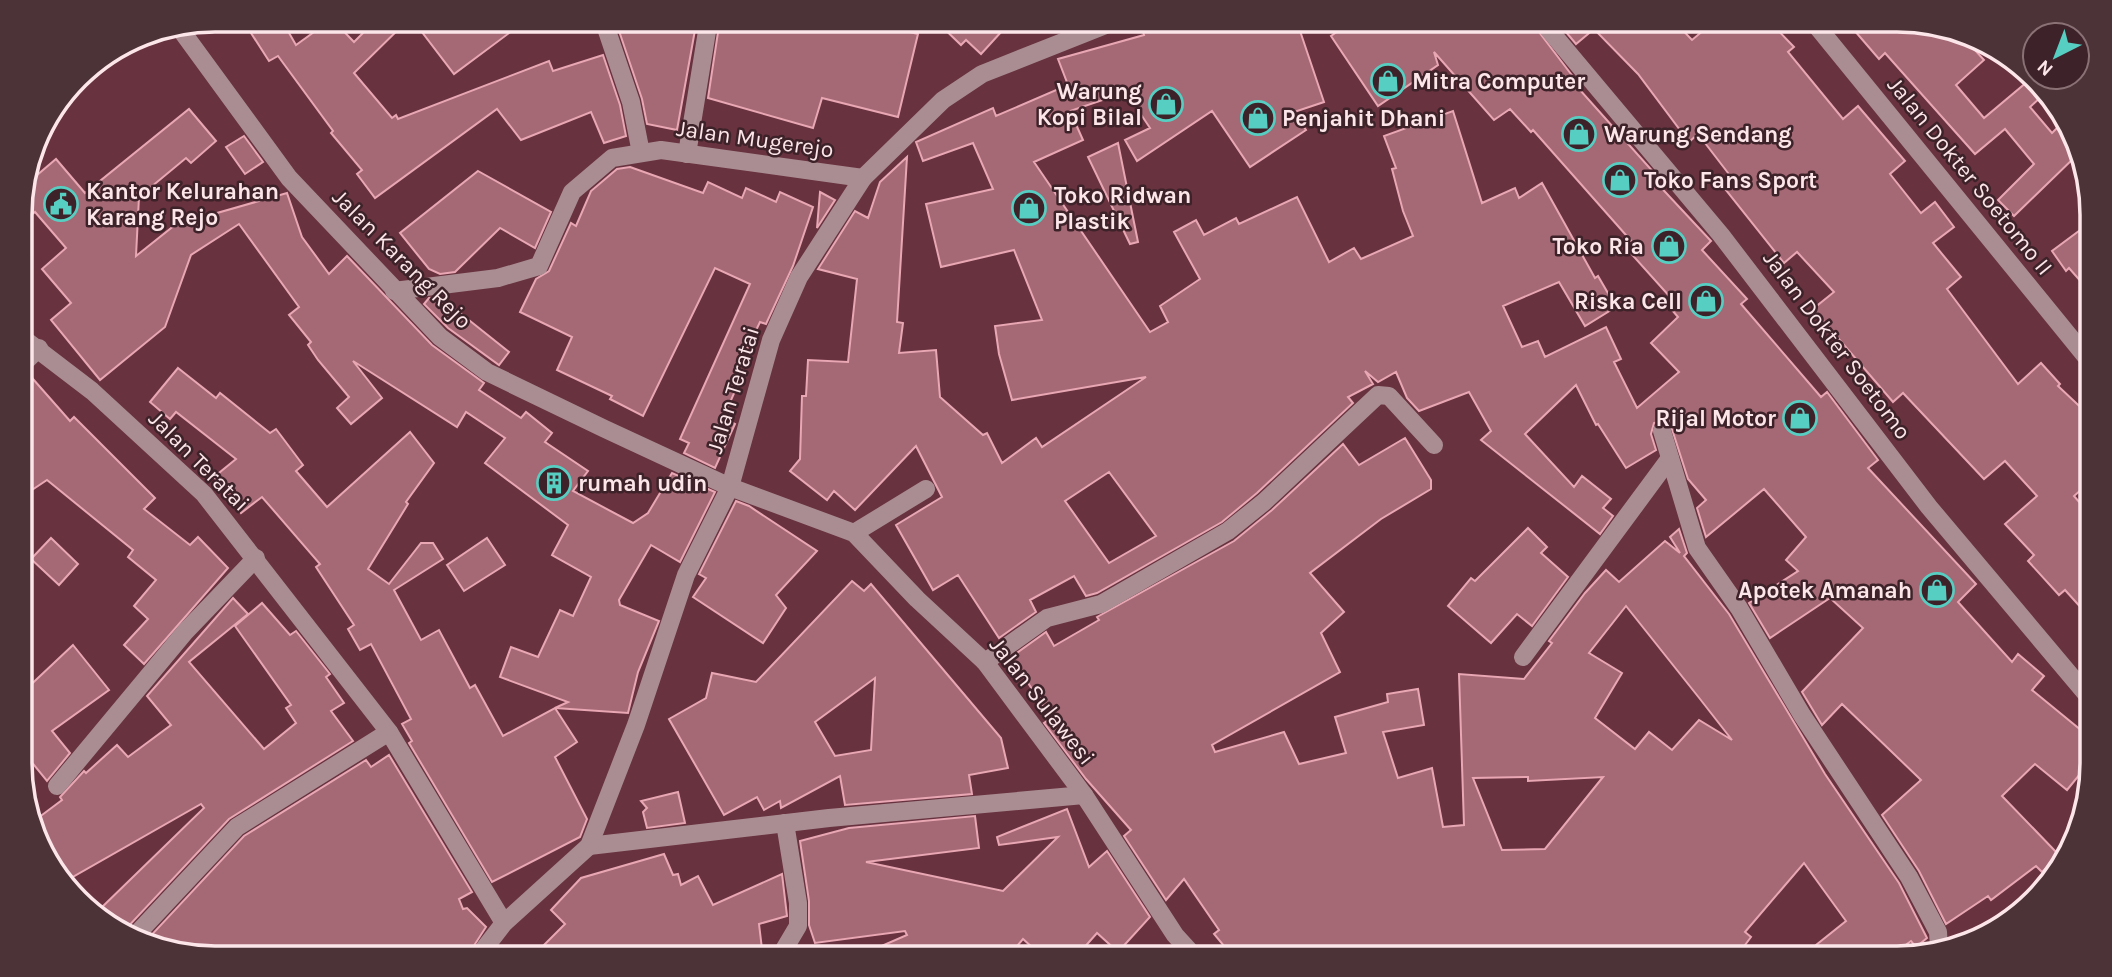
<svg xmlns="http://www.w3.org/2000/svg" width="2112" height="977" font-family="Karla,sans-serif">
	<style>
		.building { fill: #a56975; stroke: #e9a7b4; stroke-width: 2; fill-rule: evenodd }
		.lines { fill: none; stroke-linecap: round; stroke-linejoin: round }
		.minor { stroke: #aa8d92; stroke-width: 18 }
		.labels { text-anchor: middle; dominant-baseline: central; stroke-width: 5; stroke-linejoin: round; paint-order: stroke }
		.poi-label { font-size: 23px; font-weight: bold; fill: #fce6ea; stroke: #3d2329; text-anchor: start }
		.street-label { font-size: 23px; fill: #fce6ea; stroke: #3d2329 }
		.rim { fill: none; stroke: #fce6ea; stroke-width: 3.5 }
	</style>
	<rect width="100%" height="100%" fill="#68323f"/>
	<g class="building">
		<path d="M242,19H281L296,45L332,19L354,42L377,19H409L354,73L392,118L396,115L398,119L549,61L553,71L603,55L620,105L626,136L604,143L591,112L521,140L497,109L375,198L357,174L362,170L331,133L333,131L278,56L269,61Z"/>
		<path d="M412,19H528L454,74Z"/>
		<path d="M615,19H697L677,130L647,124L642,99Z"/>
		<path d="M720,19H814L865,32L868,22L918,34L898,117L822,98L813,128L708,98Z"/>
		<path d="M934,19H1013L981,54L966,40L961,45Z"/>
		<path d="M1182,19L1187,31L1234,19H1296L1324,102L1294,112L1306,130L1250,167L1212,111L1137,161L1125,140L1150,128L1126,92L1070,111L1083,140L1034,162L1150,332L1168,322L1160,306L1200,279L1174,232L1196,220L1204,235L1236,218L1239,224L1297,197L1329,262L1354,248L1361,259L1413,236L1403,211L1392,169L1396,168L1384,136L1453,111L1482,203L1515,188L1519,198L1542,183L1595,278L1598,276L1616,307L1585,326L1559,282L1503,306L1522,347L1538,341L1545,357L1606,327L1621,359L1614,362L1637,408L1679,372L1651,343L1678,317L1666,303L1671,298L1627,249L1633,243L1533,130L1531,132L1510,109L1494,120L1434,52L1438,65L1378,106L1331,36L1355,19H1529L1574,78L1571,80L1656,175L1654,180L1711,241L1702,250L1747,299L1741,304L1821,397L1827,392L1878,460L1868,468L1976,584L1958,602L2012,662L2018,654L2044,676L2032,690L2093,740L2089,784L2080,774L2067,790L2035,764L2002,796L2059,855L2042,872L2036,866L1991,900L1988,896L1946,924L1919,871L1882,815L1921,780L1842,704L1822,725L1802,692L1863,628L1830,598L1770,638L1749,603L1798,571L1786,560L1806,537L1764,489L1706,537L1697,508L1706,500L1688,479L1670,423L1664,420L1654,423L1651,434L1656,450L1626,468L1598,424L1596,425L1576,385L1525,434L1574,487L1582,476L1611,499L1603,508L1613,516L1600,534L1481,440L1491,431L1469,392L1419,411L1407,398L1396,372L1378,382L1365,371L1373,384L1348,397L1353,403L1257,493L1222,522L1097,593L1086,596L1074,576L1030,600L1036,612L999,638L958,575L933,590L896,525L942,497L916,446L855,510L834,491L827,500L790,471L800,459L802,396H806L808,360L848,362L857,279L818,269L855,211L868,218L880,182L907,157L897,322L903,323L899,353L936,350L940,397L983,435L987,433L1002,463L1036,438L1042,447L1146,377L1012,400L999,354L995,326L1042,320L1014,250L941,267L926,204L993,189L973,143L923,161L916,142L993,108L996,116L1068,85L1058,59L1144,35L1143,32ZM1109,472L1156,536L1109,563L1065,501Z"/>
		<path d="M1555,19H1672L1692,40L1717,19H1767L1794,47L1788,52L1843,119L1858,106L1905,161L1890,174L1921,213L1935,202L1954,227L1933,243L1961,277L1947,289L2018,384L2041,363L2060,384L2058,386L2092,418V480L2074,496L2092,517V620L2065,590L2059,595L2028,561L2034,555L2005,524L2037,496L2005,461L1984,479L1903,393L1893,402L1813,309L1834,292L1797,252L1784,263L1726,190L1735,182L1698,134L1689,142L1638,74L1594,29L1576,44Z"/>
		<path d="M1866,19H1898L1973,34L1984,43L1974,49L1984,60L1956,85L1984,118L2027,82L2040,98L2030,107L2052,133L2063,122L2077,155L2014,216L1998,200L2034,164L2005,129L1975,154L1885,53L1879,59L1854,30Z"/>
		<path d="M189,109L216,141L191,163L186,158L139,197L136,256L175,225L287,193L302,237L329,274L347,256L432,345L484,383L479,390L521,418L526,412L552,433L545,442L588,471L573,491L633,523L648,513L672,473L715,492L680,562L651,545L619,600L620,605L659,621L638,672L628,713L555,708L568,702L500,677L511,647L538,657L560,610L573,616L591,577L552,555L568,525L485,463L505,438L466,412L457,427L353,361L382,398L351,424L337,408L349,397L318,360L308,345L311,342L289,315L299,307L239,224L191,255L165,327L100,380L51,320L71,303L42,269L66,248L35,212L20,224L23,187L56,159L85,193Z"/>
		<path d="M244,136L263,162L245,174L226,147Z"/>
		<path d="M1118,143L1138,242L1130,244L1088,157Z"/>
		<path d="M630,167L703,193L708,182L742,198L746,188L776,202L780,192L813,207L793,266L766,324L760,322L738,368L744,371L723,418L735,424L715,468L684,453L689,443L680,439L750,284L715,268L643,416L610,399L612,396L557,370L572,337L520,312L536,279L549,271L571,223L576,226L591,191L617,169Z"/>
		<path d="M478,171L551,212L535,248L500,228L455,272L440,274L429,269L400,233Z"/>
		<path d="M820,192L835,200L817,228Z"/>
		<path d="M2091,222V293L2069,268L2066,271L2052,251Z"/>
		<path d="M440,297L509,352L499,365L448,328L424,304L429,298Z"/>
		<path d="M178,368L216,398L220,393L270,433L276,429L303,465L296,471L327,507L410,432L434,463L406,502L408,504L368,569L389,584L421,543H433L443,559L394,590L421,640L439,630L470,688L475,685L503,736L555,708L577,742L555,757L587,819L580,837L492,882L409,743L412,741L402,724L411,719L371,644L360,650L348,629L354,625L316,567L320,564L262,497L241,513L214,477L236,459L176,412L170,419L150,402Z"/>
		<path d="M33,379L70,421L74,417L155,498L144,509L190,545L198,537L228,568L144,664L124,645L148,619L134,606L156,580L128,557L133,550L47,480L20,498V390Z"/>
		<path d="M1405,438L1431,480V489L1381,519L1310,573L1344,612L1321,633L1340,672L1212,745L1215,752L1284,732L1299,764L1346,753L1335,717L1388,702L1387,694L1418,689L1424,725L1383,732L1398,778L1432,768L1443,827L1464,825L1459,674L1524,679L1552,643L1549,641L1585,593L1606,570L1619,582L1665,541L1680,553L1670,537L1679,529L1687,553L1684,556L1729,614L1825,774L1899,883L1927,938L1916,947L1911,941L1889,957H1801L1846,921L1804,863L1745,932L1751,937L1736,957H1423L1421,950L1378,954L1379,957L1234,958L1214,934L1219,930L1184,879L1166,900L1124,836L1131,830L1086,779L1044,723L1051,718L1011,657L1046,632L1054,646L1099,620L1097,617L1234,541L1272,510L1343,444L1359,465ZM1626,606L1700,699L1732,740L1699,720L1672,750L1649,732L1635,749L1595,718L1622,673L1589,653ZM1528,777V781L1603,777L1545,849L1502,850L1473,778Z"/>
		<path d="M736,501L749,506L817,551L776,595L786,608L763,643L693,597L706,578L699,574Z"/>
		<path d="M1528,528L1547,547L1541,553L1568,577L1532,626L1517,614L1491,643L1448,606L1471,578L1475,581Z"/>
		<path d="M51,538L78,564L59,585L31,559Z"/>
		<path d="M487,538L505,565L464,591L447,565Z"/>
		<path d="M852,581L864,591L871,584L1001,738L1008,768L969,775L972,794L845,805L840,776L781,808L780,801L764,810L757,797L724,815L669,719L706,698L712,673L756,682ZM875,678L871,750L835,756L815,722Z"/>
		<path d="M233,598L248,614L189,662L264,749L296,723L286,708L291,705L235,626L262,603L290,635L296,631L330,674L326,677L344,703L331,711L353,741L229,819L124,931L98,911L204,808L201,804L62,883L34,821L62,800L60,797L84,771L86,773L117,745L128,757L171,725L147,696Z"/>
		<path d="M73,645L109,690L52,731L70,753L47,781L21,749V694Z"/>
		<path d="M389,755L472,892L459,899L463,909L467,908L486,927L466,958H214L143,944L244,836L366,760L371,767Z"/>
		<path d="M678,792L685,823L647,828L643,812L647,808L641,801Z"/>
		<path d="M1067,809L1089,867L1107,851L1150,917L1118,952L1097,933L1075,958H1044L1023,939L1007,958H854L907,935L905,931L815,943L809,925V901L800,841L849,828L975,816L979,848L866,862L1003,891L1058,837L999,845L997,837Z"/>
		<path d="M664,854L673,875L678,874L681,885L698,876L713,905L782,874L787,916L759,924L762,949L734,953L735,958H531L565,924L551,910L581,878Z"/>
	</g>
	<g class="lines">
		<g class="minor">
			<path d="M603,19L631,102L641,153"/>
			<path d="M1540,19L1721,235L1929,507L2093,702"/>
			<path d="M1811,19L2092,364"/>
			<path d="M178,26L289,178L440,337L487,372L605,429L730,487L854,533L917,599L985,662L1084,795L1175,935L1196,958"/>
			<path d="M687,154L709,19"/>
			<path d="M394,291L498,278L539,266L572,192L612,158L661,150L863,178"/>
			<path d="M20,336L92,391L204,494L389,732L504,923"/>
			<path d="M20,367L39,348"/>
			<path d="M1662,431L1697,548L1739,608L1802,715L1909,877L1938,932L1939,947"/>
			<path d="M854,533L926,489"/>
			<path d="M1523,657L1670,458"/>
			<path d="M985,662L1047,618L1101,604L1228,531L1264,502L1378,395L1389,396L1434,445"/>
			<path d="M57,786L185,632L256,558"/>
			<path d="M589,846L829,818L1084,795"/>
			<path d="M133,938L237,827L389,732"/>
			<path d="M477,958L504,923L589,846L636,725L686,575L730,487L771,340L799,277L863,178L943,100L982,74L1121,19"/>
			<path d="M779,958L798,926V903L785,823"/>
		</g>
	</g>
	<defs>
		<g id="shop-ring" transform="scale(1.75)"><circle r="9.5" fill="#3d2329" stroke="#57cec2" stroke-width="1.5"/><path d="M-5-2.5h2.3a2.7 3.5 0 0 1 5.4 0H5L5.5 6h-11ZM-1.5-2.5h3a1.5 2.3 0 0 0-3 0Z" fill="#57cec2"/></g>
		<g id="civic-ring" transform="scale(1.75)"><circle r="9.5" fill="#3d2329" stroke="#57cec2" stroke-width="1.5"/><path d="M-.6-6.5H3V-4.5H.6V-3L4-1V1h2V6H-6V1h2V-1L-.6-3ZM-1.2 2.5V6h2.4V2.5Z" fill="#57cec2"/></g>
		<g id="building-ring" transform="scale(1.75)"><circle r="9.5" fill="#3d2329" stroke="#57cec2" stroke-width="1.5"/><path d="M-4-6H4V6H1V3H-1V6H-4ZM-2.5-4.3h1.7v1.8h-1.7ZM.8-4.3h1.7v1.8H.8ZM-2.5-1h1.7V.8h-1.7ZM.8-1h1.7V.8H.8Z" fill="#57cec2"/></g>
	</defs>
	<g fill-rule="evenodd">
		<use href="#shop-ring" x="1388" y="81"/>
		<use href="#shop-ring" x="1166" y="104"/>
		<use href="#shop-ring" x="1258" y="118"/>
		<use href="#shop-ring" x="1579" y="134"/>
		<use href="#shop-ring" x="1620" y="180"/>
		<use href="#civic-ring" x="61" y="204"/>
		<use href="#shop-ring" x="1029" y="208"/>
		<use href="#shop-ring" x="1669" y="246"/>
		<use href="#shop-ring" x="1706" y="301"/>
		<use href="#shop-ring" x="1800" y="418"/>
		<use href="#building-ring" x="554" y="483"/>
		<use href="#shop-ring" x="1937" y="590"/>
	</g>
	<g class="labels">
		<g class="poi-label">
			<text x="1412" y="81">Mitra Computer</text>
			<text x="1142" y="91" text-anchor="end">Warung<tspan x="1142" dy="26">Kopi Bilal</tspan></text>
			<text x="1282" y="118">Penjahit Dhani</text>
			<text x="1604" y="134">Warung Sendang</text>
			<text x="1644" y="180">Toko Fans Sport</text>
			<text x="86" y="191">Kantor Kelurahan<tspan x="86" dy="26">Karang Rejo</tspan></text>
			<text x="1054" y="195">Toko Ridwan<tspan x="1054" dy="26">Plastik</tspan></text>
			<text x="1644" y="246" text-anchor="end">Toko Ria</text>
			<text x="1682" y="301" text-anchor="end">Riska Cell</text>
			<text x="1776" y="418" text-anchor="end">Rijal Motor</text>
			<text x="578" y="483">rumah udin</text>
			<text x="1912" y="590" text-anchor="end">Apotek Amanah</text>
		</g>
		<g class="street-label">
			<text transform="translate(755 139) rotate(8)">Jalan Mugerejo</text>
			<text transform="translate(1970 176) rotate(51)">Jalan Dokter Soetomo II</text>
			<text transform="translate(402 259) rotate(45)">Jalan Karang Rejo</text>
			<text transform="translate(1837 345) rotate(53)">Jalan Dokter Soetomo</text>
			<text transform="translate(733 390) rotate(-73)">Jalan Teratai</text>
			<text transform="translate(199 461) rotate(45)">Jalan Teratai</text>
			<text transform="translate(1042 701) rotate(52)">Jalan Sulawesi</text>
		</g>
	</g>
	<path d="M0 0H2112V977H0ZM215 32H1897A183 183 0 0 1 2080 215V763A183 183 0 0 1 1897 946H215A183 183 0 0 1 32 763V215A183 183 0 0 1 215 32Z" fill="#4c3338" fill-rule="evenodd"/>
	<path class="rim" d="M215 32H1897A183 183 0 0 1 2080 215V763A183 183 0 0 1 1897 946H215A183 183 0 0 1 32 763V215A183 183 0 0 1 215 32Z"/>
	<g transform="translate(2056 56) rotate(222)"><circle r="33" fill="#3d2329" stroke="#897176" stroke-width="2"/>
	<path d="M0-5L12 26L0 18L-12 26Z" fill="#57cec2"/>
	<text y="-10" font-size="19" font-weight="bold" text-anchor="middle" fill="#fce6ea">N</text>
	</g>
</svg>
